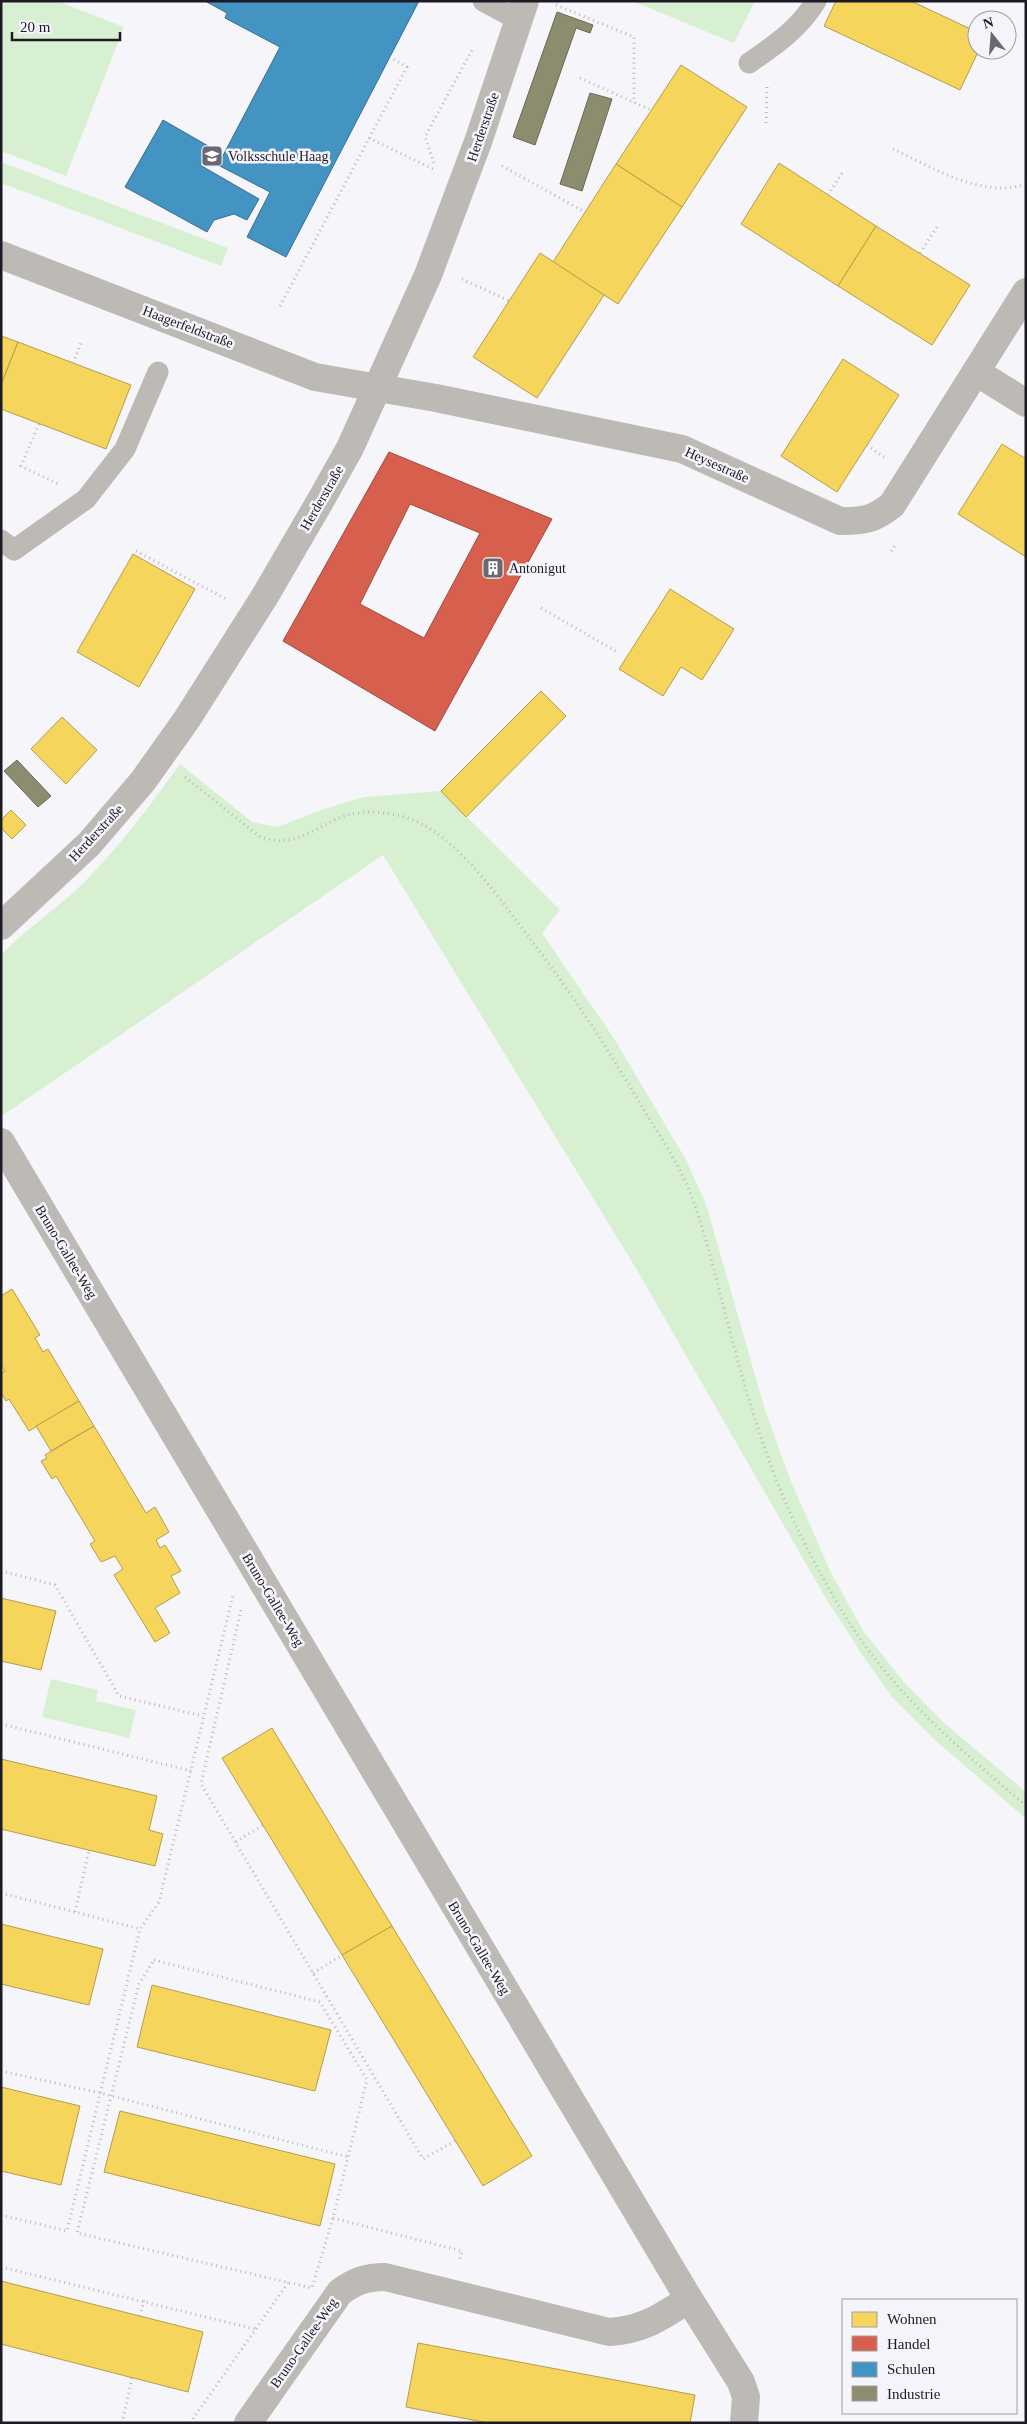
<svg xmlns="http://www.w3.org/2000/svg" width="1027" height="2424" font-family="Georgia,serif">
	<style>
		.green { fill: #d8f0d2 }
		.homes { fill: #f6d55c; stroke: #b59d4c }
		.shops { fill: #d6604d; stroke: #9e4b41; fill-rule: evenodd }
		.schools { fill: #4393c3; stroke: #386f94 }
		.industry { fill: #8c8c6e; stroke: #6b6a58 }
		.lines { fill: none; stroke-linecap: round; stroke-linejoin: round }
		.path { stroke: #bab9b8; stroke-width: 3; stroke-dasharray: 1 4; stroke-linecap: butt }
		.service { stroke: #bdbab6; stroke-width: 21 }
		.minor { stroke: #bdbab6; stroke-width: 28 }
		.labels { text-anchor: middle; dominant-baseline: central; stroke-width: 5; stroke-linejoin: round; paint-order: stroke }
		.street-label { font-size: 14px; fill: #1d1a26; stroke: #f5f4fb }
		.poi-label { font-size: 14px; fill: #1d1a26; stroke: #f5f4fb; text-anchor: start }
	</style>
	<rect width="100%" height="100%" fill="#f6f5fa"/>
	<g class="green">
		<path d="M1,1H57L124,27L66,176L1,151Z"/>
		<path d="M632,1H755L734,43Z"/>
		<path d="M1,162L228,248L221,266L1,183Z"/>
		<path d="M180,764L252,822L278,827L321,810L364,797L441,791L560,910L542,933L615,1040L685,1158L706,1204L765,1410L790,1479L831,1573L864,1632L904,1682L943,1722L1026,1792V1819L936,1741L892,1697L863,1656L825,1597L634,1265L383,855L2,1116L1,955C24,931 52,912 76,890C116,852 148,808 180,764Z"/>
		<path d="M51,1679L98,1690L96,1701L136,1710L129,1738L42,1717Z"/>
	</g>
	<g class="homes">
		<path d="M836,1H911L977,32V50H979L960,90L824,26Z"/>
		<path d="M681,65L747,107L682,207L616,164Z"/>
		<path d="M779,163L876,226L838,286L741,224Z"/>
		<path d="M616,164L682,207L618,304L553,262Z"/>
		<path d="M876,226L970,285L932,345L838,286Z"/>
		<path d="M540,253L604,295L537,398L473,357Z"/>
		<path d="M1,336L18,342L1,385Z"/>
		<path d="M18,342L131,385L106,449L1,409V385Z"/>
		<path d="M843,359L899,395L837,492L781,456Z"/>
		<path d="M1002,444L1026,459V557L958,514Z"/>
		<path d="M133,554L195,589L139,687L77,652Z"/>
		<path d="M670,589L734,629L702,680L681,667L663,696L619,669Z"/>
		<path d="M541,691L566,716L466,817L441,791Z"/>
		<path d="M62,717L97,750L66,784L31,749Z"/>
		<path d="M11,810L26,825L12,839L1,828V820Z"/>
		<path d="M12,1289L40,1335L35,1338L43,1352L48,1349L79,1401L29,1431L9,1399L6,1401L1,1393V1373L5,1371L1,1365V1296Z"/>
		<path d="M79,1401L94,1426L51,1451L36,1426Z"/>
		<path d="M94,1426L146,1513L155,1507L169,1532L156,1540L160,1548L165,1545L181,1571L171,1576L180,1593L155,1608L170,1633L155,1642L114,1575L123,1569L115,1556L101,1562L90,1544L95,1541L56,1476L52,1479L41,1461L47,1458L45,1455Z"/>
		<path d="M1,1598L56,1611L41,1670L1,1661Z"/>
		<path d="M272,1728L392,1926L342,1955L222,1758Z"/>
		<path d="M1,1759L157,1796L149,1830L163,1834L155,1866L1,1829Z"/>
		<path d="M1,1924L103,1949L89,2005L1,1984Z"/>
		<path d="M392,1926L532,2156L483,2186L342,1955Z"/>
		<path d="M152,1985L331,2030L315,2091L137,2047Z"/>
		<path d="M1,2087L80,2106L61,2185L1,2171Z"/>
		<path d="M120,2111L335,2164L320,2226L104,2172Z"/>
		<path d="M1,2281L203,2332L188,2392L1,2344Z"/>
		<path d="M418,2343L695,2395L690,2423H488L406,2407Z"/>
	</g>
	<path class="shops" d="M389,452L552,519L435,731L283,641ZM410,504L480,533L424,638L360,604Z"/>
	<g class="schools">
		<path d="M205,1H419L286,257L247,237L270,192L218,165L280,47L225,18L227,13Z"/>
		<path d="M163,120L210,147L200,165L259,199L247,220L234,214L214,220L207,232L125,187Z"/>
	</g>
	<g class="industry">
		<path d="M557,12L593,25L590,33L576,28L535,145L513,137Z"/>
		<path d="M590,93L612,99L582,191L560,184Z"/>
		<path d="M17,760L51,796L38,807L4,771Z"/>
	</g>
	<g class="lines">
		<g class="path">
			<path d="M556,5L634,37V103"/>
			<path d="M580,78L651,110"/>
			<path d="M766,123L767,87"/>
			<path d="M369,138L433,169"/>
			<path d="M893,149C932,167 981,199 1026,184"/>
			<path d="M434,163L425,137L473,48"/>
			<path d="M502,166L585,212"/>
			<path d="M828,195L844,170"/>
			<path d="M920,253L937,227"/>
			<path d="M462,279L509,301"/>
			<path d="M280,306L407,67L390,57"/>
			<path d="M73,363L81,343"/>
			<path d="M39,424L21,466L58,484"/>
			<path d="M867,445L885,458"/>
			<path d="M136,551L226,599"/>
			<path d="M891,551L897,543"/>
			<path d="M541,608L619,653"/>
			<path d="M185,777L259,836C293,850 312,829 341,817C365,808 397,812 420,823C462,844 503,903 531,940C574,996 611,1054 647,1115C663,1141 682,1169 692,1198C708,1240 717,1284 729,1328C747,1397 768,1468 799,1532C820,1574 847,1624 876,1660C919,1715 973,1760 1026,1806"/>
			<path d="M1,1571L55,1585L119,1696L203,1716"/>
			<path d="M241,1610L201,1784L423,2159L455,2141"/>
			<path d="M1,1724L191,1771"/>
			<path d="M236,1842L263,1825"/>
			<path d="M1,1893L140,1929"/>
			<path d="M75,1912L89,1850"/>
			<path d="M154,1960L320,2002L367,2080L333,2218L312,2288L77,2233L139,1984Z"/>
			<path d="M313,1973L342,1955"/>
			<path d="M1,2071L100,2093L348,2157"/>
			<path d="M1,2215L67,2231L140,1929L159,1902L233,1595"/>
			<path d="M333,2218L462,2251L459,2262"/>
			<path d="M1,2267L255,2329"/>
			<path d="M140,2316L144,2300"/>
			<path d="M122,2423L132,2378"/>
			<path d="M190,2423L288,2283"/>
		</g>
		<g class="service">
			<path d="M483,1L520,21"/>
			<path d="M749,63C775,45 799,29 816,1"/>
			<path d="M1,540L14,550L86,499L125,449L158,372"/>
		</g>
		<g class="minor">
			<path d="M1,255L315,377L436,398L682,449L840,521C864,521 873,520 892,505L1026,292"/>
			<path d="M976,372L1026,403"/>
			<path d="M1,926L89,844L143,781L187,719L265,596L322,498L350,448L428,275L479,139L525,1"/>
			<path d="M1,1142L689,2299C661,2317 643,2330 609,2332L385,2277C367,2277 355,2281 340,2292L248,2423"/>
			<path d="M689,2299L741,2382L746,2397L744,2423"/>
		</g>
	</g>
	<defs>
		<g id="school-square" transform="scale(1.125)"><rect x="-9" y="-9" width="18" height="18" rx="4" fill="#696770" stroke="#f5f4fb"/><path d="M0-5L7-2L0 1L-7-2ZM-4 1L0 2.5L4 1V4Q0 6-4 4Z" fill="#fff"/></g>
		<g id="building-square" transform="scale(1.125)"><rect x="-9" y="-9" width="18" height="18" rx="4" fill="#696770" stroke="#f5f4fb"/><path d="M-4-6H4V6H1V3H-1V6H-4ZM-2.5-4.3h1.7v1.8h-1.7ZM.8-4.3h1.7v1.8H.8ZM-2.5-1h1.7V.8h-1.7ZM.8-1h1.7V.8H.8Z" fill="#fff"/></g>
	</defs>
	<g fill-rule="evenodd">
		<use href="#school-square" x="212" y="156"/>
		<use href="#building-square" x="493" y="568"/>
	</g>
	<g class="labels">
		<g class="street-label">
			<text transform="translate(483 127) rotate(-71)">Herderstraße</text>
			<text transform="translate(188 327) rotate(21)">Haagerfeldstraße</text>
			<text transform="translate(717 465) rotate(24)">Heysestraße</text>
			<text transform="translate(322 498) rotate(-60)">Herderstraße</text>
			<text transform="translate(96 833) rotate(-47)">Herderstraße</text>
			<text transform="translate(66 1252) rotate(59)">Bruno-Gallee-Weg</text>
			<text transform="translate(273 1600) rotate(59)">Bruno-Gallee-Weg</text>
			<text transform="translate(479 1948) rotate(59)">Bruno-Gallee-Weg</text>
			<text transform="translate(304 2343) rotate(-55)">Bruno-Gallee-Weg</text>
		</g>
		<g class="poi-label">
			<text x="228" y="156">Volksschule Haag</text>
			<text x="509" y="568">Antonigut</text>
		</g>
	</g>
	<rect width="1027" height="2424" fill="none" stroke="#1d1a26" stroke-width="5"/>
	<rect x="842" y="2299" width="175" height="115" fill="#f5f4fb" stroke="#9f9da6"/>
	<rect x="852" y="2312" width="25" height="15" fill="#f6d55c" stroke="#9f9da6"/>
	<text x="887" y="2324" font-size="15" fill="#1d1a26">Wohnen</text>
	<rect x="852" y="2336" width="25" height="15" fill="#d6604d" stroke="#9f9da6"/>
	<text x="887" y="2349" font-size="15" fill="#1d1a26">Handel</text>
	<rect x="852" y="2362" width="25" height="15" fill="#4393c3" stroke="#9f9da6"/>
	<text x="887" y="2374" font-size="15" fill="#1d1a26">Schulen</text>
	<rect x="852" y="2386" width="25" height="15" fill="#8c8c6e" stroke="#9f9da6"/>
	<text x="887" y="2399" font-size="15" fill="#1d1a26">Industrie</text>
	<g transform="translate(992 35) rotate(343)"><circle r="24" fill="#f5f4fb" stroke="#9f9da6"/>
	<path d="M0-4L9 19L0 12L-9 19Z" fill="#696770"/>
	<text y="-8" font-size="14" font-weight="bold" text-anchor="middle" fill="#1d1a26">N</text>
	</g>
	<path d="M12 32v8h108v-8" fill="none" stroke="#1d1a26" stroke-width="2.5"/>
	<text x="20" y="32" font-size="15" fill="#1d1a26" stroke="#f5f4fb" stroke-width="4" paint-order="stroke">20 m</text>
</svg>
